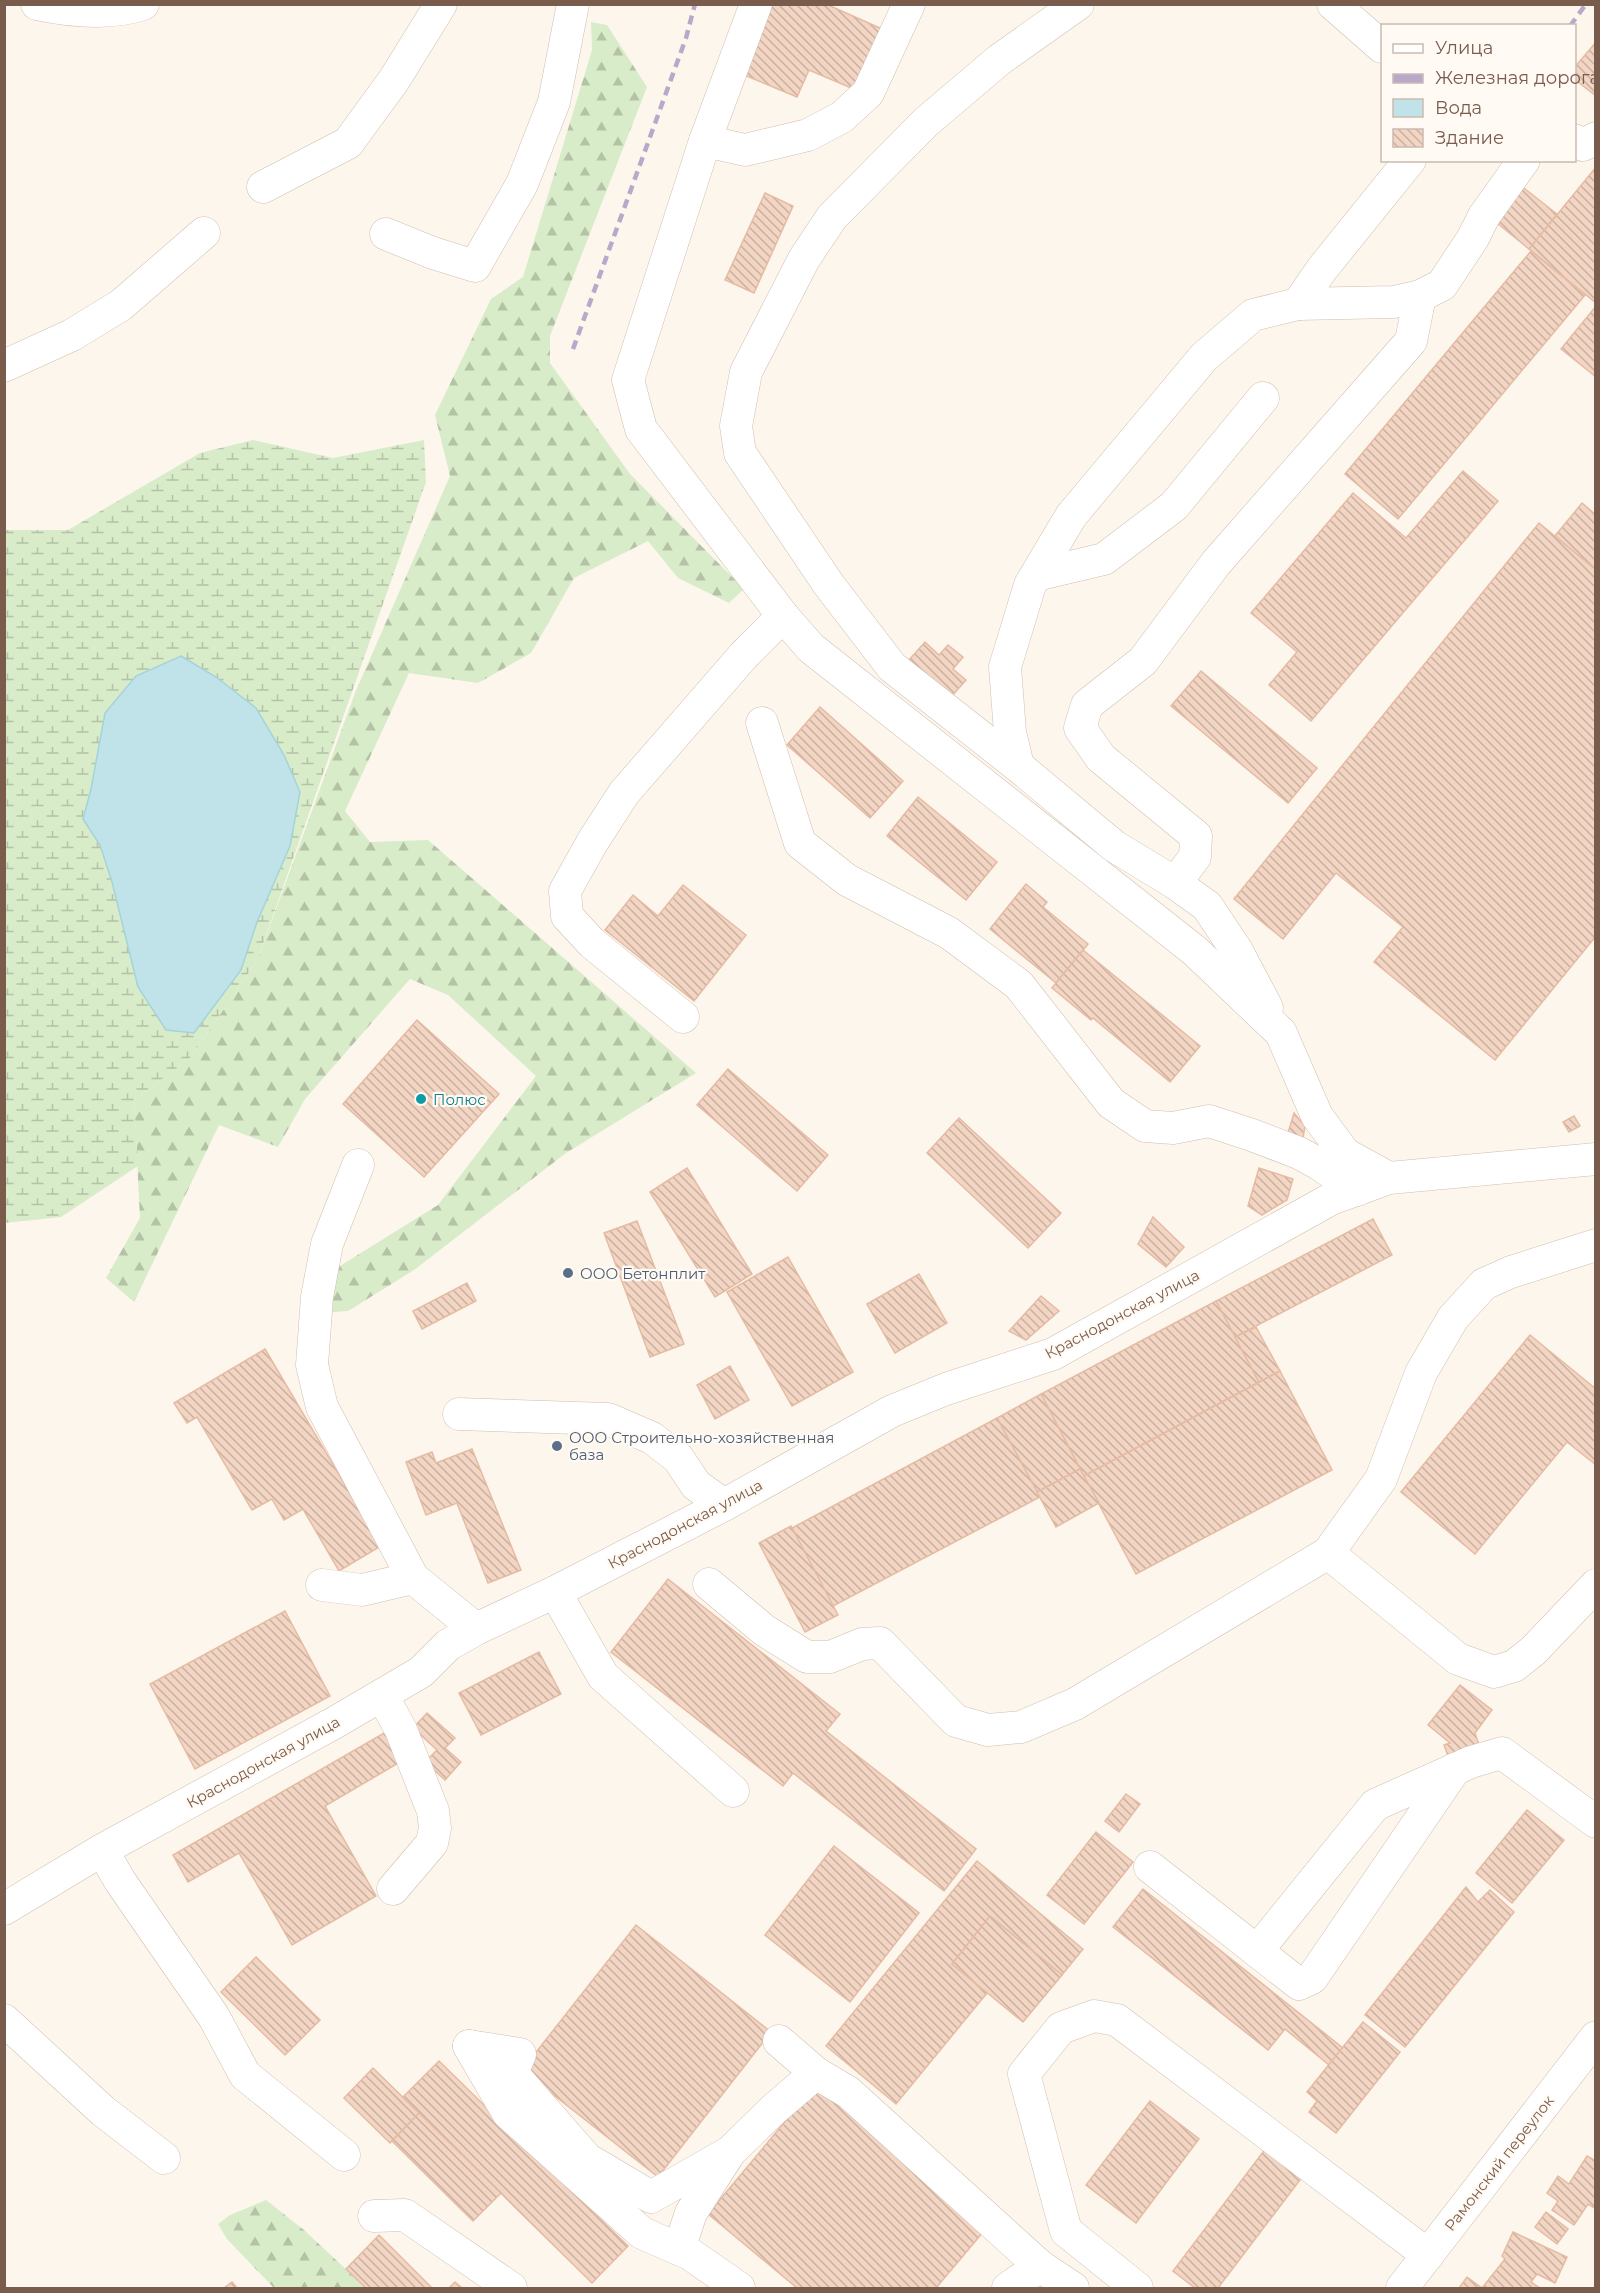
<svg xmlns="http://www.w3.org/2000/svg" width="1600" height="2293" font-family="Montserrat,sans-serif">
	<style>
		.forest { fill: url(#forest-firs) }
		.wetland { fill: url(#wetland-marsh) }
		.water { fill: #bfe3e8; stroke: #a5d3da; stroke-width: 1.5 }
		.building { fill: url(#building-back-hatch); stroke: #e6bba3; stroke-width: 1.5 }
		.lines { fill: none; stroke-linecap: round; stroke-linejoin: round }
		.minor-casing { stroke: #d1beb0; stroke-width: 33 }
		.minor { stroke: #fff; stroke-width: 32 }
		.rail { stroke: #b9a8c9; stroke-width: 4.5; stroke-dasharray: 9 6; stroke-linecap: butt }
		.culture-dot { fill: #0f9aa8; stroke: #fffaf3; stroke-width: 2 }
		.service-dot { fill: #5c6f8a; stroke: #fffaf3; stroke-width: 2 }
		.labels { text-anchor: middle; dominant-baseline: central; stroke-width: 4.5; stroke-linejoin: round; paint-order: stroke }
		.culture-label { font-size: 15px; fill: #0d838f; stroke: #fffaf3; text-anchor: start }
		.service-label { font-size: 15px; fill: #4e5e75; stroke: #fffaf3; text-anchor: start }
		.street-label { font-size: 15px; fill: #7a5c4d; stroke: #fffaf3 }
	</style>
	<defs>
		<pattern id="forest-firs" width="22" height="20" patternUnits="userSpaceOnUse" patternTransform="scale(1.5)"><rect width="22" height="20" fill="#d8ecc9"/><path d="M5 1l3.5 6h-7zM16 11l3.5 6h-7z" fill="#b4c2a5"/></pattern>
		<pattern id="wetland-marsh" width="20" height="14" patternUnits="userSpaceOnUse" patternTransform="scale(1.5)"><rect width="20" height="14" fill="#d8ecc9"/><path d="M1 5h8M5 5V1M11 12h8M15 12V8" fill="none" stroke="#b4c2a5"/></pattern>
		<pattern id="building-back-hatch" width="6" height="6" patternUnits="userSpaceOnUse" patternTransform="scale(1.5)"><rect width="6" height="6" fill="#f3d5c3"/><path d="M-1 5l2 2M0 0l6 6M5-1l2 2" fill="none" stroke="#cab0a1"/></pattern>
	</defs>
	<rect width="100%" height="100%" fill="#fdf6ec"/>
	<g class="forest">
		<path d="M591,22L607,25L647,87L550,336V363L630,474L744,589L729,603L678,578L648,541L574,578L531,653L478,683L409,673L345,811L370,842L428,840L696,1073L566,1153L414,1270L348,1311L323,1313L327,1274L438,1205L536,1076L448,995L410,979L305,1099L278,1147L219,1125L134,1302L106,1278L140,1218L134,1100L190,1058L257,961L355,693L450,476L435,415L491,299L523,277L592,50Z"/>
		<path d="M266,2200L304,2230L366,2288H274L227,2239L218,2224L230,2215Z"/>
	</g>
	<path class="wetland" d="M253,440L333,458L424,440L426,482L257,961L190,1058L134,1100L138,1166L61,1217L5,1223V530H68L200,453Z"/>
	<path class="water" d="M181,656L216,677L256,708L284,755L300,792L290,846L257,922L241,970L194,1033L166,1030L138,987L112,882L100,845L83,819L91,789L105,713L136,676Z"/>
	<g class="building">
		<path d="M772,4H826L882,29L856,90L809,70L797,97L742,74Z"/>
		<path d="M1596,42V96L1574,79V68Z"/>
		<path d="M1596,167V303L1529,249Z"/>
		<path d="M1520,185L1557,214L1529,249L1492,219Z"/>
		<path d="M765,193L793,206L754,293L725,280Z"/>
		<path d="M1531,251L1585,295L1398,519L1345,474Z"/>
		<path d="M1596,306V377L1561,349Z"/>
		<path d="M1463,471L1498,501L1311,721L1269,685L1297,652L1251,613L1353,493L1406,538Z"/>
		<path d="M1582,503L1596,515V570L1555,536Z"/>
		<path d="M1539,523L1596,570V936L1495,1060L1374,962L1403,927L1336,873L1283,939L1234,899Z"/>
		<path d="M925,642L939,655L948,645L963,657L953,669L966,680L951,697L909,660Z"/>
		<path d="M1201,671L1317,768L1288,803L1171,706Z"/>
		<path d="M820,707L903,781L870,818L787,745Z"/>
		<path d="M918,797L997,862L966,900L887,836Z"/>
		<path d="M1026,884L1047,902L1043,907L1088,944L1056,983L990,929Z"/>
		<path d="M683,885L746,935L694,1001L605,930L633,895L658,916Z"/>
		<path d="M1083,950L1200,1046L1170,1082L1093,1018L1091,1020L1052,988Z"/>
		<path d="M417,1020L499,1094L424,1177L343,1104Z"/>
		<path d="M728,1069L828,1155L797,1191L697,1105Z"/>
		<path d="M1294,1113L1305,1126L1303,1138L1288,1133Z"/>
		<path d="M1574,1116L1580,1126L1569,1132L1563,1122Z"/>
		<path d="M959,1118L1061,1213L1028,1248L927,1153Z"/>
		<path d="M687,1168L752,1274L715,1297L650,1192Z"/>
		<path d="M1259,1168L1293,1179L1287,1200L1262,1215L1248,1206Z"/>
		<path d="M1153,1217L1184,1247L1166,1267L1138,1244Z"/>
		<path d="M1373,1219L1392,1255L1235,1337L1216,1301Z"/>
		<path d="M637,1221L684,1344L650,1357L604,1233Z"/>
		<path d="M788,1257L853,1372L792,1406L727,1292Z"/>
		<path d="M919,1274L947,1323L895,1353L867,1304Z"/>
		<path d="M467,1283L476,1301L422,1329L413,1311Z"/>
		<path d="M1041,1296L1059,1311L1026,1340L1009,1331Z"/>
		<path d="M1216,1301L1259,1382L1084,1476L1041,1394Z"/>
		<path d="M1256,1327L1280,1371L1259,1382L1235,1337Z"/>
		<path d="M1530,1335L1596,1389V1465L1567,1442L1475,1554L1401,1492Z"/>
		<path d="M265,1349L381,1546L339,1571L303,1509L284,1520L272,1499L252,1510L197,1417L187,1423L174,1403Z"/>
		<path d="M730,1366L749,1400L715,1419L697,1385Z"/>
		<path d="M1280,1371L1332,1470L1136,1574L1084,1476Z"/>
		<path d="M1041,1394L1080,1469L1037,1492L997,1418Z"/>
		<path d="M997,1418L1040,1497L833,1606L792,1528Z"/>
		<path d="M472,1449L521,1570L488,1583L457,1503L426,1515L406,1462L432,1452L436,1463Z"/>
		<path d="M1080,1469L1099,1503L1056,1527L1037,1492Z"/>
		<path d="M791,1526L838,1615L805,1632L759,1543Z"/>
		<path d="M668,1579L840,1714L826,1731L976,1849L944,1891L793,1773L783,1786L611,1652Z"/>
		<path d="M285,1611L330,1696L195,1769L150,1684Z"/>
		<path d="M539,1652L561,1694L481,1735L459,1693Z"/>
		<path d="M1460,1685L1492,1710L1475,1733L1481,1751L1450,1761L1444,1745L1450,1743L1428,1725Z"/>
		<path d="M427,1713L455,1738L445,1748L461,1762L445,1780L425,1762L437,1750L413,1728Z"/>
		<path d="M391,1729L407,1758L325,1806L376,1896L292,1945L239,1853L188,1882L173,1855Z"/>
		<path d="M1126,1794L1140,1804L1119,1832L1105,1821Z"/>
		<path d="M1527,1810L1564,1840L1512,1903L1476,1873Z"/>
		<path d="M1096,1832L1133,1862L1084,1924L1047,1895Z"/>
		<path d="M834,1846L919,1913L850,2002L765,1935Z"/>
		<path d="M977,1861L1083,1949L1062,1975L990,1916L952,1964L987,1993L896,2104L826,2046Z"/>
		<path d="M1466,1887L1478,1902L1490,1890L1514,1912L1405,2047L1365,2015Z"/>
		<path d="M1143,1889L1343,2048L1329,2065L1285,2029L1268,2050L1113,1927Z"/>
		<path d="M990,1916L1062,1975L1023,2022L952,1964Z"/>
		<path d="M636,1925L771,2032L658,2177L522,2070Z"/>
		<path d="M256,1957L320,2020L285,2055L221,1992Z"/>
		<path d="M1363,2022L1400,2052L1336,2133L1309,2112L1317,2101L1307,2092Z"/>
		<path d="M439,2061L628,2246L592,2283L403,2097Z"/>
		<path d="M373,2068L419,2113L390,2143L344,2098Z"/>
		<path d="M818,2082L989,2225L936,2288H797L708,2214Z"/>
		<path d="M1150,2101L1199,2139L1136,2223L1086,2185Z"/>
		<path d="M419,2113L501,2193L473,2221L392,2141Z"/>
		<path d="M1266,2148L1303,2176L1218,2288H1195L1173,2271Z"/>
		<path d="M1587,2156L1596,2161V2209L1588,2204L1574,2225L1552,2210L1558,2201L1547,2193L1558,2176L1569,2184Z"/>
		<path d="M1546,2212L1568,2229L1557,2244L1535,2227Z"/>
		<path d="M1513,2232L1567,2257L1555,2283L1537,2274L1531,2282L1540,2288H1482L1505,2259L1502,2256Z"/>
		<path d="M379,2235L432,2288H366L346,2269Z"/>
		<path d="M1467,2277L1482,2288H1459Z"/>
		<path d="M232,2282L237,2288H224Z"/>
		<path d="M455,2282L462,2288H449Z"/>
	</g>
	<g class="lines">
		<g class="minor-casing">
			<g id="minor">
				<path d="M37,4C70,11 111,15 143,4"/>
				<path d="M756,4L705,141L628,380L641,429L783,616L811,648L1195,951L1281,1033L1317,1116L1345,1154L1389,1178"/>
				<path d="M1078,4L999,60L926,122L832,217L804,259L746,372L736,426L740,453L829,585L892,667L1018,766L1114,846L1175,883L1207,906L1237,951L1267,1008"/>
				<path d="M1333,4L1382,47"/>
				<path d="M1574,140L1583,145L1596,138"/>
				<path d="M705,141L745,150L808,135L842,117L868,93L909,4"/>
				<path d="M263,187L348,143L394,80L441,4"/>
				<path d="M386,234L433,253L475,266L522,184L554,102L573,4"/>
				<path d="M1298,304L1322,269L1410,160"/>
				<path d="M4,366L72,335L121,305L204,233"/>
				<path d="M1036,575L1104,559L1174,506L1263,398"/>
				<path d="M762,723L800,843L847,880L949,933L1019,985L1111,1103L1145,1126L1173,1128L1209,1121L1249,1134L1299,1153L1319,1164L1357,1190"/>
				<path d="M1018,766L1010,732L1005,667L1030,585L1071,516L1204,357L1253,315L1298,304L1394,302L1420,296L1442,285L1473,238L1484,216L1524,160"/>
				<path d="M1175,883L1195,857L1196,836L1101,758L1080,728L1087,705L1143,661L1216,563L1411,341L1420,296"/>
				<path d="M683,1017L592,943L567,916L565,891L593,841L624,793L744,655L783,616"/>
				<path d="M358,1165L327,1244L317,1297L312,1365L322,1407L413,1578L476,1629"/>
				<path d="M459,1414L608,1419L652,1438L678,1458L696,1485L724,1505"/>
				<path d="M1328,1553L1458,1659L1494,1672L1514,1666L1533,1651L1596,1585"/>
				<path d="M709,1584L764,1630L807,1657H830L862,1644L880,1643L956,1721L988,1730L1021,1727L1075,1704L1328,1553L1381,1479L1421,1373L1453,1318L1484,1284L1511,1272L1596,1245"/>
				<path d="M322,1585L362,1590L413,1578"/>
				<path d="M555,1592L603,1676L733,1791"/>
				<path d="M382,1695L401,1730L433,1811L435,1828L432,1843L393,1889"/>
				<path d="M102,1850L120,1881L214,2017L245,2075L344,2155"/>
				<path d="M1150,1867L1299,1984L1312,1978L1455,1769"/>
				<path d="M4,1909L102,1850L334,1723L421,1672L448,1645L476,1629L555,1592L724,1505L892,1411L946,1389L1053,1354L1331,1199L1389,1178L1596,1159"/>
				<path d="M1257,1951L1375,1805L1471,1762L1502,1753L1596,1822"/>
				<path d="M4,2020L103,2111L164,2158"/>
				<path d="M779,2041L816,2073L848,2092L1040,2266L1073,2288"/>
				<path d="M469,2046L508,2113L642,2233L690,2254L739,2288"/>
				<path d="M469,2046L520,2054L512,2073L587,2159L651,2197L730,2152"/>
				<path d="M374,2216L405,2215L511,2288"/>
				<path d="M679,2249L691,2213L730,2152L774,2109L816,2073"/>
				<path d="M1008,2288L1040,2266"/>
				<path d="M1137,2288L1066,2231L1024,2074L1061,2028L1094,2016L1117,2020L1428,2255"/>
				<path d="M1402,2288L1596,2037"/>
			</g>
		</g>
		<use href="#minor" class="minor"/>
		<g class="rail">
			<path d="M1570,26L1586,4"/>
			<path d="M573,349L686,38L695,4"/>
		</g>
	</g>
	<circle class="culture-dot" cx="421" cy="1099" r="6"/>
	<g class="service-dot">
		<circle cx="568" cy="1273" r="6"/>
		<circle cx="557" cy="1446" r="6"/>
	</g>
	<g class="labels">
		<g class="culture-label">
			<text x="433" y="1099">Полюс</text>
		</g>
		<g class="service-label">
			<text x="580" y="1273">ООО Бетонплит</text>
			<text x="569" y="1437">ООО Строительно-хозяйственная<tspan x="569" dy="17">база</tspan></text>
		</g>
		<g class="street-label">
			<text transform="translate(1122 1314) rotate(-28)">Краснодонская улица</text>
			<text transform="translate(685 1524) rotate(-28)">Краснодонская улица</text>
			<text transform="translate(263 1762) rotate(-29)">Краснодонская улица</text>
			<text transform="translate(1499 2163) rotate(-52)">Рамонский переулок</text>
		</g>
	</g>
	<rect width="1600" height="2293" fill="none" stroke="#7a5c4d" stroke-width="12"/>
	<rect x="1381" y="24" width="195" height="138" fill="#fffaf3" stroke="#cabbb1" stroke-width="1.5"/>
	<rect x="1393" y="44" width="30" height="9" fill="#ffffff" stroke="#cabbb1" stroke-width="1.5"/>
	<text x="1435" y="54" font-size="18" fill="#7a5c4d">Улица</text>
	<rect x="1393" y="74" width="30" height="9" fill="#b9a8c9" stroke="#cabbb1" stroke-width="1.5"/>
	<text x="1435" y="84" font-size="18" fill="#7a5c4d">Железная дорога</text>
	<rect x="1393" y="99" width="30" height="18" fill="#bfe3e8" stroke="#cabbb1" stroke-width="1.5"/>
	<text x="1435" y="114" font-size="18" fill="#7a5c4d">Вода</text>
	<rect x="1393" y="129" width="30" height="18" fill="url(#building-back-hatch)" stroke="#cabbb1" stroke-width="1.5"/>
	<text x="1435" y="144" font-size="18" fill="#7a5c4d">Здание</text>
</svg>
